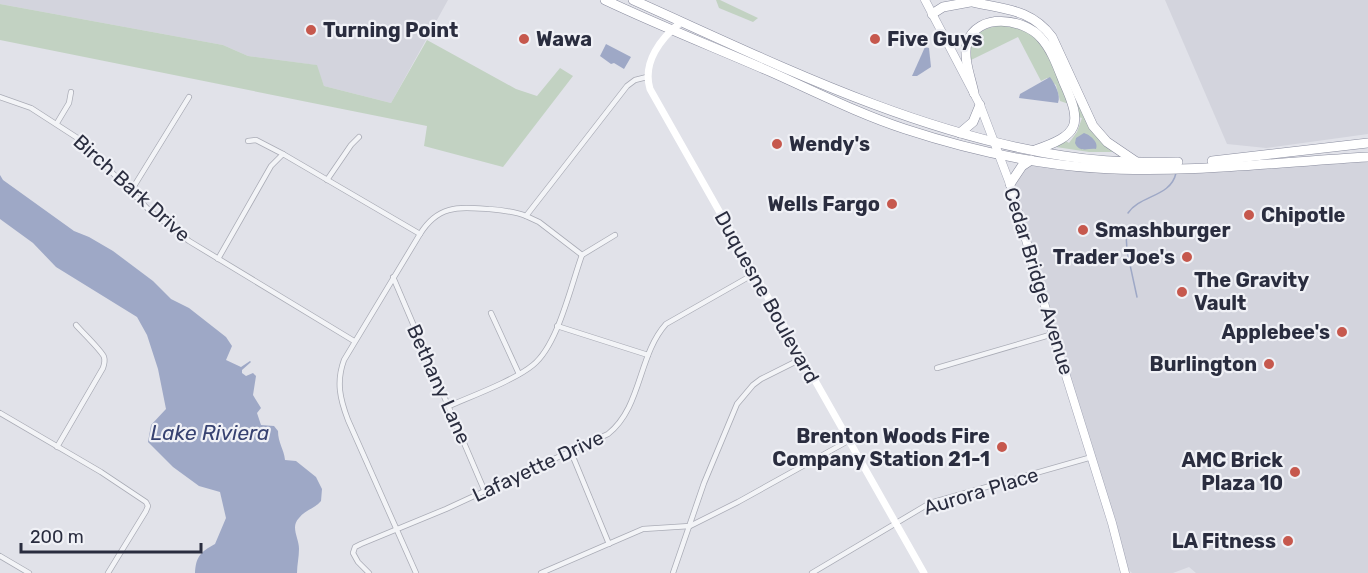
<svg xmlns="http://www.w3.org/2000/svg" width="1368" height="573" font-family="Rubik,sans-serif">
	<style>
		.built { fill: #d3d4dd }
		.green { fill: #c2d2c2 }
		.water { fill: #9ea8c6 }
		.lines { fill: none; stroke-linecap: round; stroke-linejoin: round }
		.stream { stroke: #9ea8c6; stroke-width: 1.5 }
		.street-casing { stroke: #aaacb6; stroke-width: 6 }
		.primary-casing { stroke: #a1a4b4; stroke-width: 9 }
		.highway-casing { stroke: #898c9e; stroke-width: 10 }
		.street { stroke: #f3f4f7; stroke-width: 4.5 }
		.secondary { stroke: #fff; stroke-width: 7 }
		.primary { stroke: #fff; stroke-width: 8 }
		.highway { stroke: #fff; stroke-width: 9 }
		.poi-dot { fill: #c6584d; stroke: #f0f1f6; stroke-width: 2 }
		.labels { text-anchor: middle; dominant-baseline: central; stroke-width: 4.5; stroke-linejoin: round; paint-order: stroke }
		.poi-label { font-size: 20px; font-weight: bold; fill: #2a2d3f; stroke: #f0f1f6; text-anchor: start }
		.street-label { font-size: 20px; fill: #2a2d3f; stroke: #f0f1f6 }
		.water-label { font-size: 21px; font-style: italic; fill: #374271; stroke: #f0f1f6 }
	</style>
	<rect width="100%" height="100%" fill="#e1e2e9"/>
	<g class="built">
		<path d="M0,0H448L391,103L324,86L316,65L248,56L223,45L0,4Z"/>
		<path d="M1165,0H1368V134L1266,148L1227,144Z"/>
		<path d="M1368,157V573H1196L1189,567L1173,573H1132L1122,563L1010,184L1031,160L1097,168Z"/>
	</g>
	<g class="green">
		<path d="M716,0H720L758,18L753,22L719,8Z"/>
		<path d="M0,4L223,45L248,56L317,65L324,86L391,103L427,40L516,89L537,96L560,68L573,76L503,167L424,146L427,126L0,40Z"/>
		<path d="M1005,25C1010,26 1017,27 1023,29C1050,41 1059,80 1069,104L1060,101L1056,85L1047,78L1041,81L1018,37L971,60V47H970C976,30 988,27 1005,25Z"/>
		<path d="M1058,62L1100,140L1113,152H1089L1056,147L1066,141L1069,143L1077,132L1082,118L1078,117Z"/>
	</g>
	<g class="water">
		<path d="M606,44L631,57L624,69L614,63L611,64L600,56Z"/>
		<path d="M925,47L929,48L931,67L917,76H912Z"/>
		<path d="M1050,77C1055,84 1061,95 1058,103L1019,98L1020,94Z"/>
		<path d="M1084,133C1090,135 1099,142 1096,149C1088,148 1079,153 1075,143L1076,138Z"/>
		<path d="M0,175L3,180L74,231L89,237L113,251L153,281L171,299L189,308L226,337L232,346L226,360L241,367L250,361L251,362L242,370V373L246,376L253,373L256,376L253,395L261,408L257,413L261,425L274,426L278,431C278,443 284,449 285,460L296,461L316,477L322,489L321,501C314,509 305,510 299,518C290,527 299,538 299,549C299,557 297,565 297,573H195C196,557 200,552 215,544L226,518L220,492L199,486L173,467L148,442L151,425L166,409L158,369L147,335L137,317L56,267L33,243L0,219Z"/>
	</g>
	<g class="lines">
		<g class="stream">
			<path d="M1128,213C1140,195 1171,197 1176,173"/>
			<path d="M1126,233L1127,251L1137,297"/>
		</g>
		<g class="street-casing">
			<g id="street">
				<path d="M0,97L31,108L79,139L150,211L189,241L354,341"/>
				<path d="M57,123L69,103L71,92"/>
				<path d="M248,141L256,140L283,154"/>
				<path d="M327,180L351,145L359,137"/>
				<path d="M131,191L189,97"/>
				<path d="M526,216L539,222L582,255"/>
				<path d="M582,255L615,235"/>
				<path d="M218,259L271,166L283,154L420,234"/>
				<path d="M393,277L485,492"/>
				<path d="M491,313L519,374"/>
				<path d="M557,326L648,355"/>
				<path d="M937,368L1053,334"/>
				<path d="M449,406C472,396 515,380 533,365C558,345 571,285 582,255"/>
				<path d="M0,413L101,472L146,502L148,506L146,511L108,573"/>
				<path d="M57,447L103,368C104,365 105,360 104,357C102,351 82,332 76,325"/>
				<path d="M571,452L609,544"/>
				<path d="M0,556L29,573"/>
				<path d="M369,573L358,562L353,553L355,547L361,544L446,509L608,434C642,407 638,355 666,324L754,274"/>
				<path d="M416,573L348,420C340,399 336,382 344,360L420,234C438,205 458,207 488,209C500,210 514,211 526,216L627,86L635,80L647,77"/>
				<path d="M541,573L643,529L690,526L738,502L848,441"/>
				<path d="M673,573L704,483L737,404L753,385L761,379L801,359"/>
				<path d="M812,573L930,503L1092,457"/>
			</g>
		</g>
		<g class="primary-casing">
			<path id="primary" d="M925,0L980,105L1010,184L1053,334L1112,523L1125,573"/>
		</g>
		<g class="highway-casing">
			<g id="highway">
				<path d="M605,0C660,26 716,48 771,72C816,92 859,114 905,129C966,149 1032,164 1096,168C1184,174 1280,162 1368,157"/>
				<path d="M633,0C772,62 912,133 1064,156C1101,162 1140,163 1178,162"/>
				<path d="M965,0C999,10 1029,6 1052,37L1093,126L1107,142L1135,161"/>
				<path d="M932,14L943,7L970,2"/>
				<path d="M974,93C971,78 963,59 967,43C977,12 1024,18 1041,38C1052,50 1058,68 1064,83C1083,125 1079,135 1035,150"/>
				<path d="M960,133L973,122L980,105"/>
				<path d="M1212,161L1368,143"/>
				<path d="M1010,184L1022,166L1031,160"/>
			</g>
		</g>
		<use href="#street" class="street"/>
		<path class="secondary" d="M681,22C661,38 642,62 650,89L924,573"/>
		<use href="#primary" class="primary"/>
		<use href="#highway" class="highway"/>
	</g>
	<g class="poi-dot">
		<circle cx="311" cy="30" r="6"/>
		<circle cx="524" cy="39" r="6"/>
		<circle cx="875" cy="39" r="6"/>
		<circle cx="777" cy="144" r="6"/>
		<circle cx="892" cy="204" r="6"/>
		<circle cx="1249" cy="215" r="6"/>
		<circle cx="1083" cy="230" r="6"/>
		<circle cx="1187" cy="257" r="6"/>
		<circle cx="1182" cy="292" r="6"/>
		<circle cx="1342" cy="332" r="6"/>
		<circle cx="1269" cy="364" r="6"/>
		<circle cx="1002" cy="447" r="6"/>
		<circle cx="1295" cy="472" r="6"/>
		<circle cx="1288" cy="541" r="6"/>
	</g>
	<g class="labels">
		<g class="poi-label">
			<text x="323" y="30">Turning Point</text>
			<text x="536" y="39">Wawa</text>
			<text x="887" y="39">Five Guys</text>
			<text x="789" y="144">Wendy's</text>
			<text x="880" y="204" text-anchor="end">Wells Fargo</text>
			<text x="1261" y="215">Chipotle</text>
			<text x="1095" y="230">Smashburger</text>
			<text x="1175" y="257" text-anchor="end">Trader Joe's</text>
			<text x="1194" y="280">The Gravity<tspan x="1194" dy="23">Vault</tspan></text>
			<text x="1330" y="332" text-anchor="end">Applebee's</text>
			<text x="1257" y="364" text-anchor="end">Burlington</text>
			<text x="990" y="436" text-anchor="end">Brenton Woods Fire<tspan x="990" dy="23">Company Station 21-1</tspan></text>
			<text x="1283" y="460" text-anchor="end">AMC Brick<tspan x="1283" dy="23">Plaza 10</tspan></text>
			<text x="1276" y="541" text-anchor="end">LA Fitness</text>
		</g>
		<g class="street-label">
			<text transform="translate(132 188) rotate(42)">Birch Bark Drive</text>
			<text transform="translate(1039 281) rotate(73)">Cedar Bridge Avenue</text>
			<text transform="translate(767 297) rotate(61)">Duquesne Boulevard</text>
			<text transform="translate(439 384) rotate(66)">Bethany Lane</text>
			<text transform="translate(538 466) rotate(-25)">Lafayette Drive</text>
			<text transform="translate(981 491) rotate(-17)">Aurora Place</text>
		</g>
		<g class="water-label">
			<text x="210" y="432">Lake Riviera</text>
		</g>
	</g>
	<path d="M21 543v9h180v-9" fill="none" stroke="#2a2d3f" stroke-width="3"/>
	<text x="30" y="543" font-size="18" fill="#2a2d3f" stroke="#f0f1f6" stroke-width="4.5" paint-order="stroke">200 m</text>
</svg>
